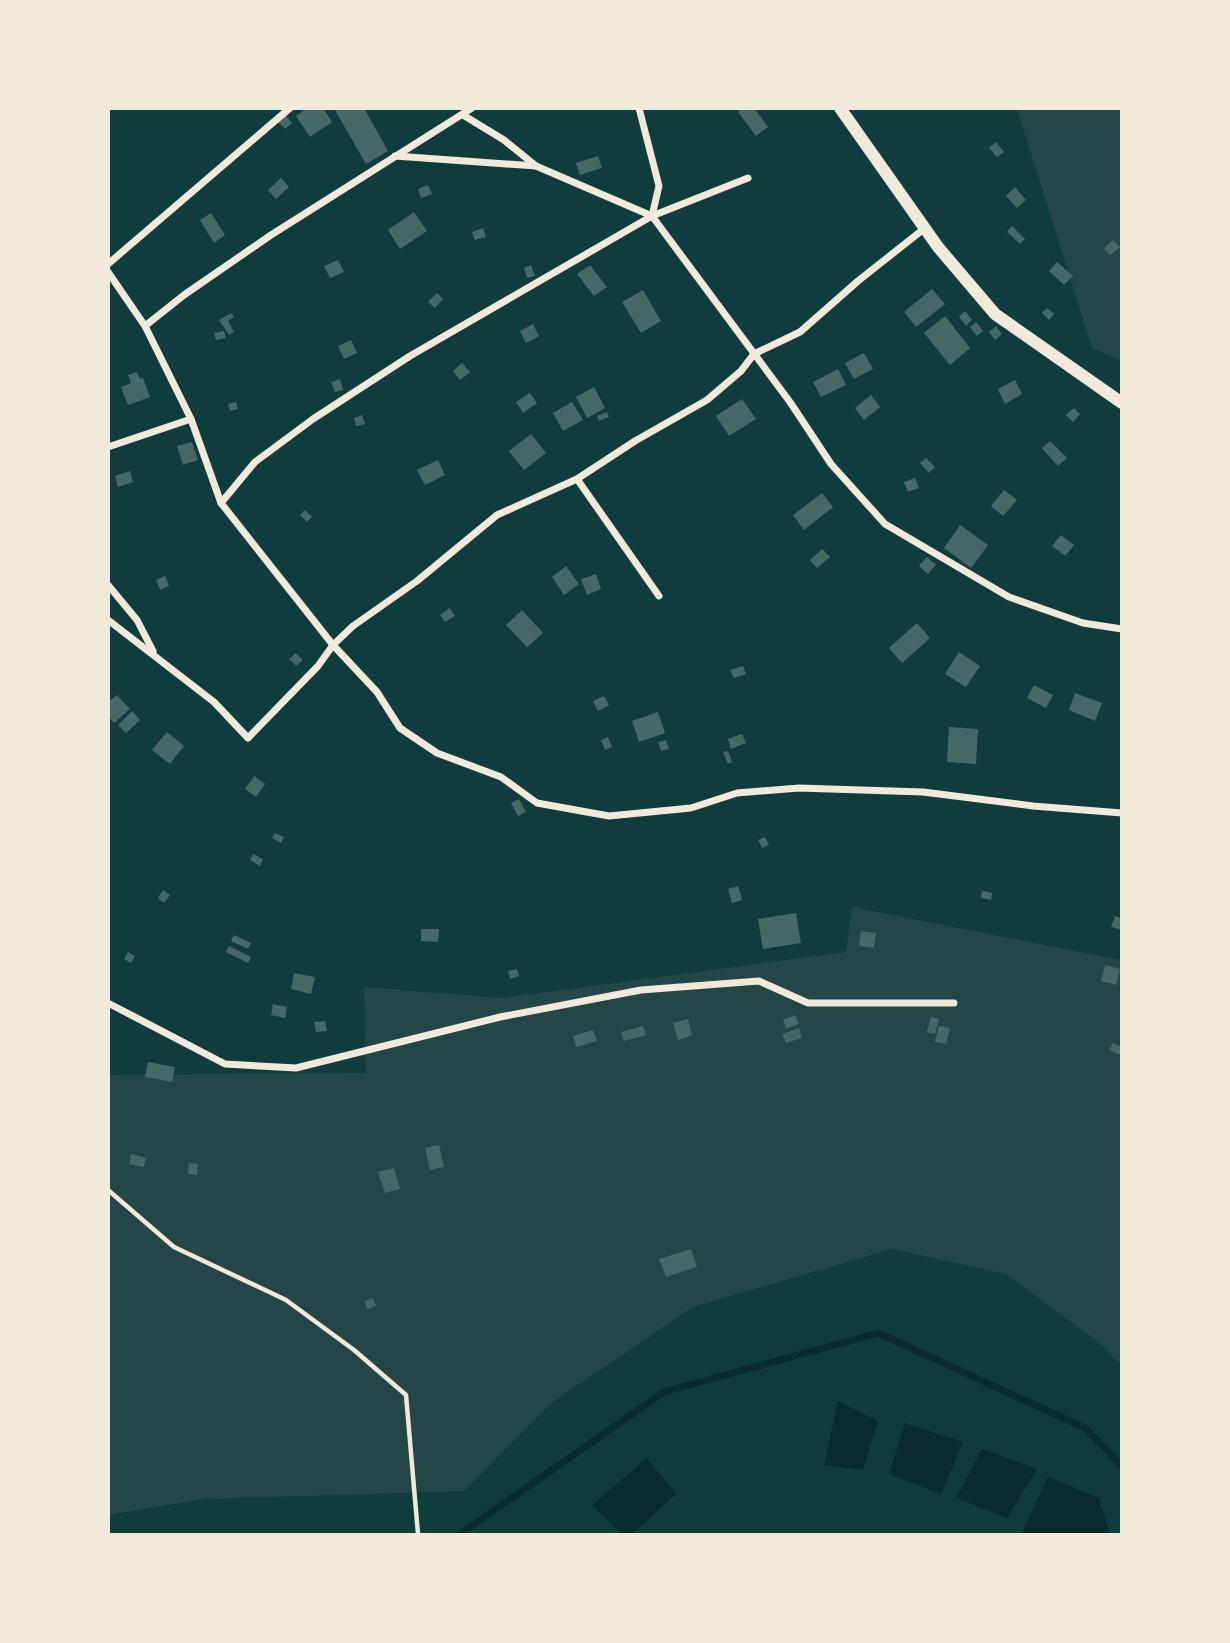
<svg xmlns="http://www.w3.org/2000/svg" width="1230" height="1643" font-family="'Open Sans',sans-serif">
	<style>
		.green { fill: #244646 }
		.water { fill: #0a2a2b }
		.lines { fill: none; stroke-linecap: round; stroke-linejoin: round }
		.stream { stroke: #0a2a2b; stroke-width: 7 }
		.building { fill: #486865 }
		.path { stroke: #f1e9da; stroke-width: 4.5 }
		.minor { stroke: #f1e9da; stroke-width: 7 }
		.tertiary { stroke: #f1e9da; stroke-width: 12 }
	</style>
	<rect width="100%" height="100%" fill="#0f3d3e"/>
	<g class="green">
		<path d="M1017,109H1121V360L1092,348Z"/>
		<path d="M852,907L1121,960V1365L1101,1344L1006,1274L892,1249L693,1307L551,1403L464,1491L205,1499L109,1515V1075L366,1073L364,987L502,998L846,952Z"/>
	</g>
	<g class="water">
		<path d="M838,1401L878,1421L863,1470L824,1465Z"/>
		<path d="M905,1423L963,1442L941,1494L889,1474Z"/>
		<path d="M982,1449L1037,1469L1007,1518L956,1498Z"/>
		<path d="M647,1458L676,1494L632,1534H621L592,1505Z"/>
		<path d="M1048,1477L1099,1498L1110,1534H1021Z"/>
	</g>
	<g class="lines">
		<path class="stream" d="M460,1534L664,1392L878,1333L1085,1428L1122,1466"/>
	</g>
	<g class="building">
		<path d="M307,108H323L332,122L310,137L296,116Z"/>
		<path d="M338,108H364L388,151L366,164L335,110Z"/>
		<path d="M742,108H754L768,127L756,136L738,112Z"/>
		<path d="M285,115L292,123L285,129L278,122Z"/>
		<path d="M996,142L1004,152L997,157L989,148Z"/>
		<path d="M598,156L602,168L580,175L576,163Z"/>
		<path d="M281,178L289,187L276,199L268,190Z"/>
		<path d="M428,185L432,194L421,198L418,189Z"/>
		<path d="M1015,187L1026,200L1017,208L1006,196Z"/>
		<path d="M414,212L427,231L400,249L388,230Z"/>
		<path d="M211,213L225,235L214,243L200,220Z"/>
		<path d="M1012,226L1025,239L1020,244L1007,232Z"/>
		<path d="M483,228L486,237L475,240L472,232Z"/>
		<path d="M1113,240L1120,247L1110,255L1104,248Z"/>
		<path d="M338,260L344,272L330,278L324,266Z"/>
		<path d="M1057,262L1073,276L1064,285L1049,271Z"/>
		<path d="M531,265L535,276L527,278L524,268Z"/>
		<path d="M590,265L607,287L594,296L577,274Z"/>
		<path d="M932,289L945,304L916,327L904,312Z"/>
		<path d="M643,290L661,321L641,333L622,302Z"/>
		<path d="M437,293L443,299L435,308L428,302Z"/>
		<path d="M1047,308L1054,314L1049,320L1042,313Z"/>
		<path d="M965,311L972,320L966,326L959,317Z"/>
		<path d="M231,313L234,317L228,321L234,332L229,335L219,320Z"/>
		<path d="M945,316L970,348L950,365L924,333Z"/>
		<path d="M976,322L983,331L977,336L970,327Z"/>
		<path d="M533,324L539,336L526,343L520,331Z"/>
		<path d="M996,326L1002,334L995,340L989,332Z"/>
		<path d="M224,331L226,338L216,340L214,333Z"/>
		<path d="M351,340L357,353L344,359L338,346Z"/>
		<path d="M864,353L873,369L854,379L845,363Z"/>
		<path d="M462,363L470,372L460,380L453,371Z"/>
		<path d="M838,369L846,385L821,397L813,382Z"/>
		<path d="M137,372L140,379L143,378L150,397L128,405L121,387L131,383L128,375Z"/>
		<path d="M340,379L343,390L335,392L331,382Z"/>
		<path d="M1015,380L1022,394L1005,404L998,389Z"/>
		<path d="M594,387L605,408L587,418L576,397Z"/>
		<path d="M530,393L537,403L523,413L516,402Z"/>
		<path d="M871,395L880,407L864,420L855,408Z"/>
		<path d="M742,399L756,419L729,436L716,416Z"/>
		<path d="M236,402L238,409L230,411L228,404Z"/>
		<path d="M572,402L583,420L563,431L553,413Z"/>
		<path d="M1074,408L1080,414L1073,422L1066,415Z"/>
		<path d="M607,412L609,417L599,421L597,416Z"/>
		<path d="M362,415L365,424L356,426L354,418Z"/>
		<path d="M531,434L546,453L524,470L509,451Z"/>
		<path d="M1050,441L1067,458L1058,466L1042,448Z"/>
		<path d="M192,442L198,460L183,465L177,446Z"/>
		<path d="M926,458L935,467L929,473L920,463Z"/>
		<path d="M438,460L445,475L425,485L417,470Z"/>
		<path d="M130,471L133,482L118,487L115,476Z"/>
		<path d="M915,478L919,488L908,492L904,482Z"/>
		<path d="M1004,490L1017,500L1003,516L991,506Z"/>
		<path d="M822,493L833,507L804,530L793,515Z"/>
		<path d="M305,510L312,517L307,522L300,515Z"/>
		<path d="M960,525L988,545L971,568L944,548Z"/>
		<path d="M1061,535L1074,545L1065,556L1052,546Z"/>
		<path d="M822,549L830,557L817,568L810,560Z"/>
		<path d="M927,557L936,565L928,574L919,566Z"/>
		<path d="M566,566L579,584L564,595L552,577Z"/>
		<path d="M596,574L601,589L587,595L581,579Z"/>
		<path d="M165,576L169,586L160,590L156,580Z"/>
		<path d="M450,608L455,616L445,622L440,615Z"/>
		<path d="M522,610L543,633L527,647L506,625Z"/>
		<path d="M917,623L930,638L902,663L889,648Z"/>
		<path d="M959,652L980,666L966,687L945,674Z"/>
		<path d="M296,653L303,660L296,666L289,659Z"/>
		<path d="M743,666L746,674L734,678L730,670Z"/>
		<path d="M1034,685L1053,695L1046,708L1027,698Z"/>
		<path d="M1075,693L1102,703L1095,721L1069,710Z"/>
		<path d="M117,695L130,709L114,723L108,716V702Z"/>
		<path d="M604,696L609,705L598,711L593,701Z"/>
		<path d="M132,711L140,720L126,733L118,725Z"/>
		<path d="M658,712L665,733L639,742L632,721Z"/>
		<path d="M949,727L978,729L976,764L947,762Z"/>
		<path d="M167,732L184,746L170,764L152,750Z"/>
		<path d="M742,734L746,743L731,749L728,739Z"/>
		<path d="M608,737L612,747L605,750L601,740Z"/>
		<path d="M666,740L669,749L661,751L658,742Z"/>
		<path d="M728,751L732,762L728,764L723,752Z"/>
		<path d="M254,776L265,784L256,797L245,789Z"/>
		<path d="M519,799L526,812L518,816L511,803Z"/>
		<path d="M275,833L284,837L281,843L272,838Z"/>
		<path d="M765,837L769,845L762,848L758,840Z"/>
		<path d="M253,854L263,859L260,866L250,860Z"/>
		<path d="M738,886L742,900L732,903L728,889Z"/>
		<path d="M163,890L170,895L164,903L158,898Z"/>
		<path d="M982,891L992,893L991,900L981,898Z"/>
		<path d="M796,913L801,943L763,949L758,919Z"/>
		<path d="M1115,916L1122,918V930L1111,927Z"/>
		<path d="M421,929H439L438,942L421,941Z"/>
		<path d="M861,931L876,933L874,948L859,946Z"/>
		<path d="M234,935L251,943L248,949L231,941Z"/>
		<path d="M229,946L251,957L248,963L226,952Z"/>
		<path d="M128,952L135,956L131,963L124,959Z"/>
		<path d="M1105,965L1120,969L1116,985L1101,981Z"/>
		<path d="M517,969L519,976L510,979L508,971Z"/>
		<path d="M294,973L315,977L311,994L291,989Z"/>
		<path d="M273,1004L287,1007L285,1018L271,1015Z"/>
		<path d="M795,1015L799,1024L786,1029L783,1020Z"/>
		<path d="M931,1017L939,1019L935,1034L927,1032Z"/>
		<path d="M688,1019L692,1035L678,1040L673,1023Z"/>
		<path d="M325,1021L327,1031L316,1032L314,1022Z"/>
		<path d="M643,1026L646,1035L624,1041L621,1032Z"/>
		<path d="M939,1026L950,1028L946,1044L935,1042Z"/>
		<path d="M799,1028L802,1038L786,1043L782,1034Z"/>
		<path d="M593,1030L597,1041L576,1047L573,1036Z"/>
		<path d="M1113,1043L1122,1047L1121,1055L1109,1050Z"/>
		<path d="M148,1062L175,1067L172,1082L145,1077Z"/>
		<path d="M439,1145L444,1167L430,1170L425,1148Z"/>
		<path d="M131,1154L146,1158L144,1167L129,1164Z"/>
		<path d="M189,1163L198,1164L197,1175L188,1174Z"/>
		<path d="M394,1168L400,1189L385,1193L378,1172Z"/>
		<path d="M691,1249L697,1267L666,1277L659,1259Z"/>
		<path d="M373,1298L376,1306L367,1309L365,1301Z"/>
	</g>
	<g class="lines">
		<path class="path" d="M108,1190L174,1247L286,1300L354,1350L406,1395L418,1534"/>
		<g class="minor">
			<path d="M639,108L659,186L652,216"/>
			<path d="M463,115L504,140L536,166L652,216L790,402L831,464L885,524L1009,597L1083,623L1122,629"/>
			<path d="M395,156L536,166"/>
			<path d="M108,264L290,108"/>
			<path d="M108,272L145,326L191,419L221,503L333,645L377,692L400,728L437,753L501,777L537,803L609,816L691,808L737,793L799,788L923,792L1033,806L1122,813"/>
			<path d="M145,326L184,295L271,235L472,108"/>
			<path d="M108,447L191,419"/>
			<path d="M577,479L659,596"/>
			<path d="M221,503L255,462L313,419L410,356L652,216L748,178"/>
			<path d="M108,585L137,620L153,651"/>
			<path d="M108,620L214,702L248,738L318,666L333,645L353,626L417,581L497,515L577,479L635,441L707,400L741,371L754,354L800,332L858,281L925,228"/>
			<path d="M108,1003L225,1064L296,1068L500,1017L641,990L759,981L808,1003H954"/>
		</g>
		<path class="tertiary" d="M840,108L938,247L995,314L1122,403"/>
	</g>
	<rect width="1230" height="1643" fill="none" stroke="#f1e9da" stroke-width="220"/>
</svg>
